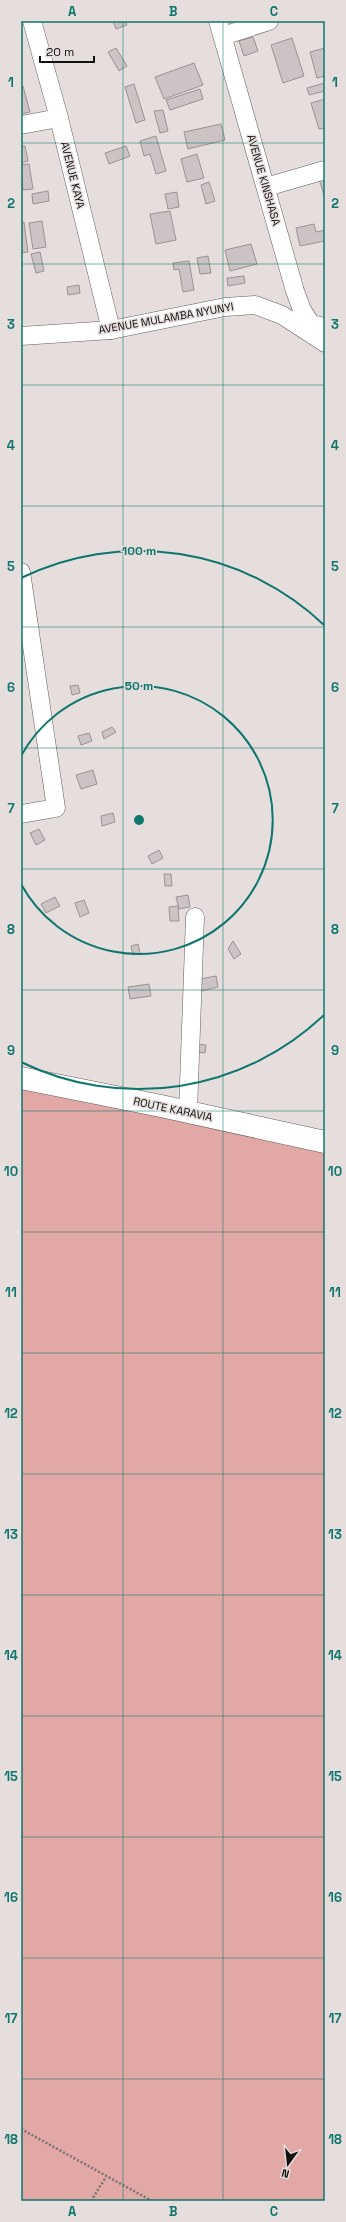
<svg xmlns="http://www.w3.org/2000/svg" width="346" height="2222" font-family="'Space Grotesk',sans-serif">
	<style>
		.green { fill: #e1a8a6 }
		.building { fill: #ccc4c4; stroke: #9a9392 }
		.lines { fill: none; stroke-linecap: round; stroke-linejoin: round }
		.street-casing { stroke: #635d5c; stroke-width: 19 }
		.secondary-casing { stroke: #635d5c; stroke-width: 23 }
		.path { stroke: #787373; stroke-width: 2.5; stroke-dasharray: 2 2; stroke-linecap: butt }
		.street { stroke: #fff; stroke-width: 18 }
		.secondary { stroke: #fff; stroke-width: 22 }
		.grid { fill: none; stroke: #0f766e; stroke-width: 1; stroke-opacity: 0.55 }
		.ring { fill: none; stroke: #0f766e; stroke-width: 2 }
		.labels { text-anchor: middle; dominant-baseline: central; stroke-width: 3; stroke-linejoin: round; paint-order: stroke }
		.street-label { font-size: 11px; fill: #131010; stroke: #e5dedd }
		.centre { fill: #0f766e; stroke: #e5dedd; stroke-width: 2 }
		.ring-label { font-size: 12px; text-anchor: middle; font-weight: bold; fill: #0f766e; stroke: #e5dedd; stroke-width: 3; stroke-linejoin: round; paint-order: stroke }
		.neatline { fill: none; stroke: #0f766e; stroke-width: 1.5 }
		.grid-label { font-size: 13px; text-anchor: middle; font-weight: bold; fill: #0f766e }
	</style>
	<rect width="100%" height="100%" fill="#e5dedd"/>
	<path class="green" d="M21,1085L325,1149V2201H21Z"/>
	<g class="building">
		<path d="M113,21H125L127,25L116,29Z"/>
		<path d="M253,37L258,51L244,56L239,41Z"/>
		<path d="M292,38L304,76L283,83L271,45Z"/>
		<path d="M116,48L127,66L119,71L108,52Z"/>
		<path d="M325,48V76L317,78L310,52Z"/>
		<path d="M194,63L203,85L164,99L155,77Z"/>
		<path d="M325,83V91L309,95L307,88Z"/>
		<path d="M134,84L145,120L136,123L125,87Z"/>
		<path d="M23,86L30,112L21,114V87Z"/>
		<path d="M200,89L203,99L170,110L166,100Z"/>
		<path d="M325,99V128L319,129L311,103Z"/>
		<path d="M163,110L168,131L160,133L154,111Z"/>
		<path d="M221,124L225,140L188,149L184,132Z"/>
		<path d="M156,136L166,171L156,174L150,154L144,156L140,141Z"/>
		<path d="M21,146H25L28,161L21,163Z"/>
		<path d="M126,146L130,156L109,164L105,153Z"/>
		<path d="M197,154L204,178L187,182L181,159Z"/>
		<path d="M29,164L33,189L23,190L21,165Z"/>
		<path d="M325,173V199L318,175Z"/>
		<path d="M209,182L215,201L206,204L201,185Z"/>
		<path d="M48,191L49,201L33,204L32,194Z"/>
		<path d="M177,192L179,207L168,209L165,194Z"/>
		<path d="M170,211L176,240L156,244L150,214Z"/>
		<path d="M42,221L46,247L33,249L29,223Z"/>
		<path d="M24,222L28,252L21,253V223Z"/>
		<path d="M314,224L316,232L325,230V241L300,246L296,228Z"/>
		<path d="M251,244L257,264L230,271L225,250Z"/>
		<path d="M40,252L44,271L36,273L31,254Z"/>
		<path d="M208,256L211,273L200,274L197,258Z"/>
		<path d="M189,261L194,290L183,292L179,269L174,270L173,263Z"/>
		<path d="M244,276L245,283L228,286L227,278Z"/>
		<path d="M79,285L80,293L68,295L67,287Z"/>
		<path d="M78,685L80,693L72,695L70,686Z"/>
		<path d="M112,727L116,732L104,739L102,732Z"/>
		<path d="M89,733L92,741L81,745L78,736Z"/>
		<path d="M93,770L97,784L81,789L76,775Z"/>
		<path d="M113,813L115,822L102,826L101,816Z"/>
		<path d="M39,829L45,840L36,845L30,833Z"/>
		<path d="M159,850L163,858L152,864L148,856Z"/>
		<path d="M164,874H171L172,886H165Z"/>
		<path d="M188,895L190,907L179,909L176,897Z"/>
		<path d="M55,897L60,906L46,913L41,904Z"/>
		<path d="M84,900L89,913L80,917L75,903Z"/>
		<path d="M178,906L179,921H170L169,907Z"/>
		<path d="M233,941L241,954L234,959L228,949Z"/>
		<path d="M138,944L140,953L133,955L131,946Z"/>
		<path d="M216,976L218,987L202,991L200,979Z"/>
		<path d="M149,984L151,996L130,999L128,987Z"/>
		<path d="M196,1044L206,1045L205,1053L195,1052Z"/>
	</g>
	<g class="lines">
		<g class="street-casing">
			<g id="street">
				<path d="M32,21L59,118L111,330"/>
				<path d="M218,21L295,291L302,310L311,324L325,327"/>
				<path d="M223,36L269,21"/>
				<path d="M21,125L59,118"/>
				<path d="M266,187L325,170"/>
				<path d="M21,336L111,330L225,307L255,305L282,315L325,343"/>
				<path d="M21,572L56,808L21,814"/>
				<path d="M188,1112L195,917"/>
			</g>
		</g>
		<g class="secondary-casing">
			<path id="secondary" d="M21,1078L161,1106L325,1142"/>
		</g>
		<g class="path">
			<path d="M21,2129L152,2201"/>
			<path d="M91,2201L106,2177"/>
		</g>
		<use href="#street" class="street"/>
		<use href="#secondary" class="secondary"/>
	</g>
	<path class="grid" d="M123,21V2201M223,21V2201M21,143H325M21,264H325M21,385H325M21,506H325M21,627H325M21,748H325M21,869H325M21,990H325M21,1111H325M21,1232H325M21,1353H325M21,1474H325M21,1595H325M21,1716H325M21,1837H325M21,1958H325M21,2079H325"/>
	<g class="ring">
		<path d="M21 756A134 134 0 1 1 21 884"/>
		<path d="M324 1015A269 269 0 0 1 21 1062M21 578A269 269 0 0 1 324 625"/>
	</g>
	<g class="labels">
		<g class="street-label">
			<text transform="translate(73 175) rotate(76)">AVENUE KAYA</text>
			<text transform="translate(264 180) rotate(74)">AVENUE KINSHASA</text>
			<text transform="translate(166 318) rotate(-10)">AVENUE MULAMBA NYUNYI</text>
			<text transform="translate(173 1109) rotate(12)">ROUTE KARAVIA</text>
		</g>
	</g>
	<circle cx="139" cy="820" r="6" class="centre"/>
	<g class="ring-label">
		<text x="139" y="555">100 m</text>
		<text x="139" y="690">50 m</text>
	</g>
	<rect width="346" height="2222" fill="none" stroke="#e5dedd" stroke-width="44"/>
	<g transform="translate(288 2164) rotate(195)" stroke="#e5dedd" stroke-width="3" paint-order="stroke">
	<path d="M0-3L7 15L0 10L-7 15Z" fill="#131010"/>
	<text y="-6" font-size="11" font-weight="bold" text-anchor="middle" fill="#131010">N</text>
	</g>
	<path d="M40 56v6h54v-6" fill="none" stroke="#131010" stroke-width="2"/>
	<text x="46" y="56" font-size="12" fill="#131010" stroke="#e5dedd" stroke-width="3" paint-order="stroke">20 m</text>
	<rect x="22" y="22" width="302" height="2178" class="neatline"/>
	<g class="grid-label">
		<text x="72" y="16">A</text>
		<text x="173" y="16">B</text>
		<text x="274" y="16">C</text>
		<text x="11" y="87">1</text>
		<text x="335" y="87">1</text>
		<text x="11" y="208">2</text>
		<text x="335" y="208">2</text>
		<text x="11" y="329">3</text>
		<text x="335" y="329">3</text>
		<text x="11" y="450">4</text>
		<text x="335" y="450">4</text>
		<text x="11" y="571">5</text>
		<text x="335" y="571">5</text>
		<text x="11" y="692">6</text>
		<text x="335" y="692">6</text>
		<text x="11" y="813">7</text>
		<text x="335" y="813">7</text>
		<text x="11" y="934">8</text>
		<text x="335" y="934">8</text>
		<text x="11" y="1055">9</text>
		<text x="335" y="1055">9</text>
		<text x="11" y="1176">10</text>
		<text x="335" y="1176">10</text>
		<text x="11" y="1297">11</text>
		<text x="335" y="1297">11</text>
		<text x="11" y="1418">12</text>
		<text x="335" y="1418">12</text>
		<text x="11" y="1539">13</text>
		<text x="335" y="1539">13</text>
		<text x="11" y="1660">14</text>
		<text x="335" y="1660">14</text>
		<text x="11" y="1781">15</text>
		<text x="335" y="1781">15</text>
		<text x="11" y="1902">16</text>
		<text x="335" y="1902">16</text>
		<text x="11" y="2023">17</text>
		<text x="335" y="2023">17</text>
		<text x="11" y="2144">18</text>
		<text x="335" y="2144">18</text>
		<text x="72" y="2216">A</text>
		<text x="173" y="2216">B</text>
		<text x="274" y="2216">C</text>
	</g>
</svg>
